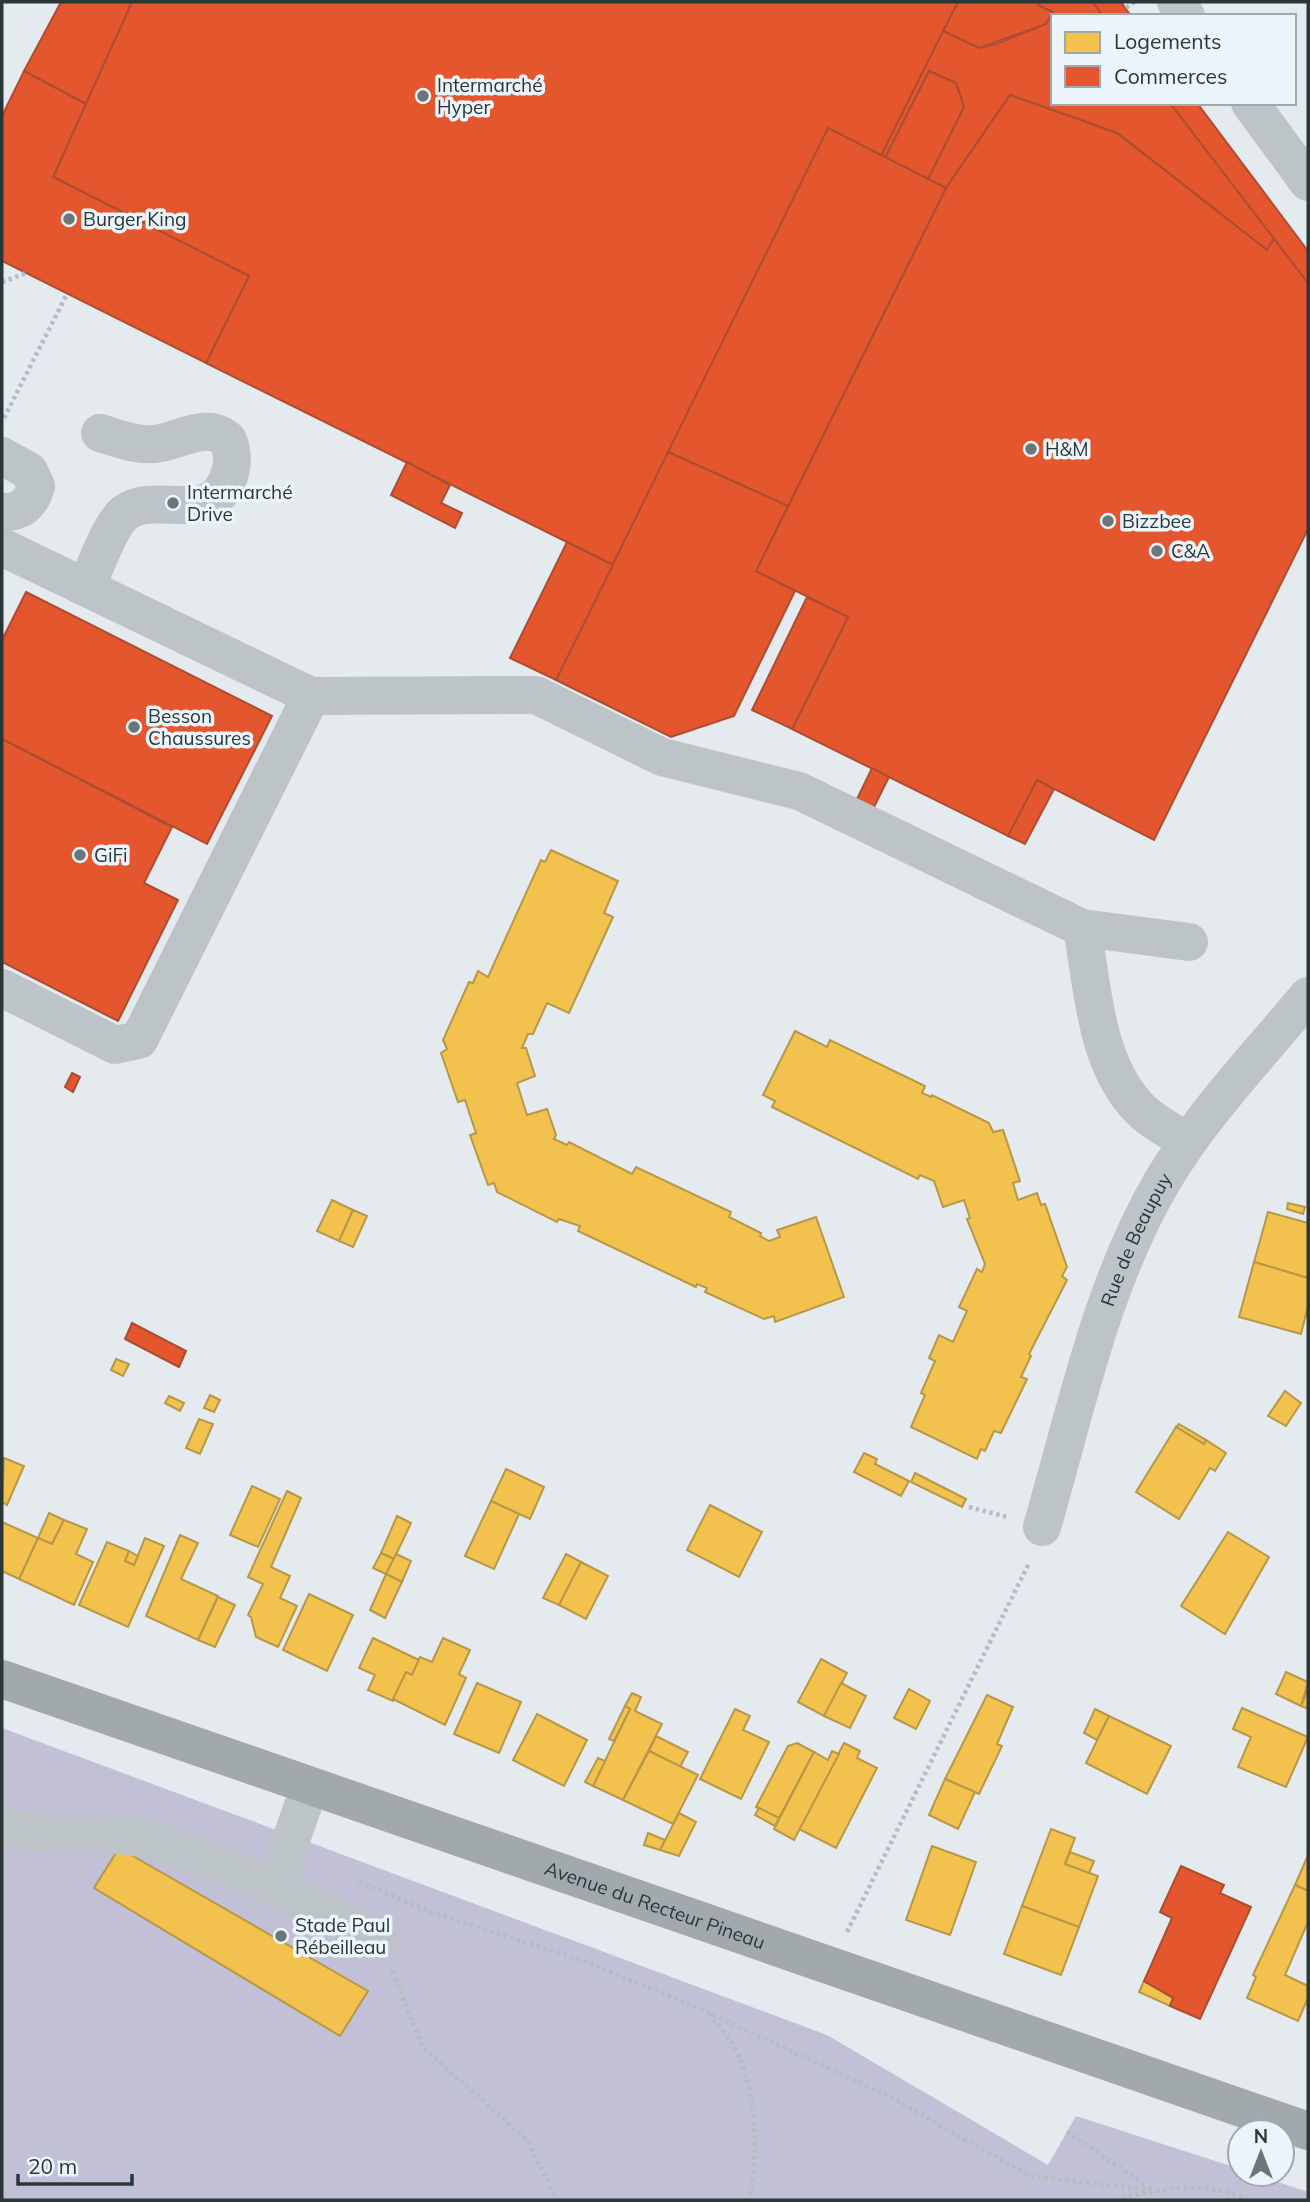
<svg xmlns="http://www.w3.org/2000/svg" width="1310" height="2202" font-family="Mulish,sans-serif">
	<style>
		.green { fill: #c1c0d6 }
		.homes { fill: #f2c14e; stroke: #b69848; stroke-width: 2 }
		.shops { fill: #e4572e; stroke: #ac4d31; stroke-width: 2 }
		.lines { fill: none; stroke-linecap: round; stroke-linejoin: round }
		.path { stroke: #b4bdc1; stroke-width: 4.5; stroke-dasharray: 3.5 3.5; stroke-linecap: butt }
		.minor { stroke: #bcc4c8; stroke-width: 38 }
		.major { stroke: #a1a9ad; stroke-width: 38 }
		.poi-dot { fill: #6b7678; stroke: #ecf4fb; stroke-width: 2.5 }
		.labels { text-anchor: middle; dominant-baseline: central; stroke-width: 7; stroke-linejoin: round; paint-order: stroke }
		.poi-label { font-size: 19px; fill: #2a3739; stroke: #ecf4fb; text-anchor: start }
		.street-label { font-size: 19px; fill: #2a3739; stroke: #ecf4fb }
	</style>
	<rect width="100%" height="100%" fill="#e4eaee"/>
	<path class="green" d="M2,1728L827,2035L1048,2165L1076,2116L1240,2169V2174H1254L1308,2192V2200H2Z"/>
	<g class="homes">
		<path d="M551,850L618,881L604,913L613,917L569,1013L547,1003L533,1034H528L522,1048H526L535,1076L517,1083L527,1115L547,1109L556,1135L554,1139L567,1145L569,1142L632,1174L636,1167L731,1212L729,1217L761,1233L760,1236L769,1241L780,1237L777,1230L816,1217L844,1297L775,1322L774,1316L764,1319L705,1292L707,1288L697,1284L696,1287L578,1231L580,1226L559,1219L557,1222L497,1192L494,1183L488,1185L470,1135L476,1133L465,1100L458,1102L441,1053L447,1049L443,1040L469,982L473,983L478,971L488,977L541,860L545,862Z"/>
		<path d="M795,1031L827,1047L830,1040L925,1086L922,1093L931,1097L932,1095L989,1123L993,1132L1003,1130L1020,1181L1013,1183L1018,1200L1037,1193L1041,1205L1045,1204L1067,1267L1062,1276L1067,1280L1029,1354L1031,1356L1021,1377L1027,1379L1001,1433L994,1431L985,1451L981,1449L977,1459L911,1427L925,1395L921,1393L935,1361L929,1358L939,1335L953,1342L967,1311L959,1307L977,1269L982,1272L985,1264L967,1219L970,1218L964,1200L943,1207L934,1181L920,1175L918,1179L772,1107L775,1101L763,1095Z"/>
		<path d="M332,1200L353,1210L339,1241L317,1231Z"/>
		<path d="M1288,1203L1305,1207L1303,1214L1287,1209Z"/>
		<path d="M353,1210L367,1216L353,1247L339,1241Z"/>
		<path d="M1268,1212L1308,1223V1278L1254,1262Z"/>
		<path d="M1254,1262L1308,1278V1306L1301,1334L1239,1317Z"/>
		<path d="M116,1359L129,1364L123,1376L111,1370Z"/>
		<path d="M1285,1391L1301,1403L1286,1426L1268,1416Z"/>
		<path d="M210,1395L220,1400L214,1412L204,1408Z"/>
		<path d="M169,1396L184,1403L180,1411L165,1403Z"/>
		<path d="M199,1419L213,1424L200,1454L186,1448Z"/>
		<path d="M1179,1424L1206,1440L1204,1444L1176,1427Z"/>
		<path d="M1176,1427L1204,1444L1206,1440L1226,1453L1215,1471L1210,1468L1179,1519L1136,1492Z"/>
		<path d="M864,1453L877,1459L875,1464L909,1481L901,1496L854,1472Z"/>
		<path d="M4,1458L24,1466L7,1505L2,1502Z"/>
		<path d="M506,1469L544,1487L530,1519L491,1501Z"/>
		<path d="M915,1473L966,1499L962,1507L911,1482Z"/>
		<path d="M252,1486L280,1499L258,1547L230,1535Z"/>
		<path d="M287,1491L301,1498L271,1567L290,1576L280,1598L297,1606L278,1647L256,1637L251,1617L248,1615L263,1584L248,1577Z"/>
		<path d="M491,1501L519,1514L494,1569L465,1556Z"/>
		<path d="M710,1505L762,1532L739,1577L687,1550Z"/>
		<path d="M49,1513L64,1520L52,1544L38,1538Z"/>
		<path d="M397,1516L411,1523L394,1559L381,1553Z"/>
		<path d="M64,1520L87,1529L76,1554L93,1562L74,1605L19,1579L38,1538L52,1544Z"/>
		<path d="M2,1522L38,1538L19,1579L2,1571Z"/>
		<path d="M1228,1532L1269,1557L1225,1634L1181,1606Z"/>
		<path d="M180,1535L198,1543L181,1579L218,1596L198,1640L146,1616Z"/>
		<path d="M145,1538L164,1546L128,1627L79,1605L107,1542L129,1551L125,1561L134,1565Z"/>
		<path d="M129,1551L138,1556L134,1565L125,1561Z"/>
		<path d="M381,1553L394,1559L386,1574L373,1568Z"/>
		<path d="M396,1554L411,1561L402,1582L386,1574Z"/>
		<path d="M566,1554L581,1562L559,1605L543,1598Z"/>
		<path d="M581,1562L608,1576L586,1619L559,1605Z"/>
		<path d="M386,1574L402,1582L385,1618L370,1610Z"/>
		<path d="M309,1594L353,1615L327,1671L283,1650Z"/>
		<path d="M218,1597L235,1605L215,1647L198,1640Z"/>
		<path d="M373,1638L419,1660L412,1675L406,1672L393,1701L368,1690L375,1675L359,1668Z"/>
		<path d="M443,1638L470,1650L459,1674L466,1678L445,1725L393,1699L406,1672L412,1675L420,1657L432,1662Z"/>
		<path d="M821,1659L847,1673L824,1716L798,1702Z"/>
		<path d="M1286,1672L1308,1682L1301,1706L1276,1694Z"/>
		<path d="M477,1683L521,1702L499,1753L454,1734Z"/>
		<path d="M841,1683L866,1696L850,1728L824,1716Z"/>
		<path d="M909,1689L930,1701L916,1729L894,1718Z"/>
		<path d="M1308,1689V1709L1301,1706Z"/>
		<path d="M632,1693L641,1697L635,1711L662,1724L623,1800L593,1786L630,1709L625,1706Z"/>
		<path d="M987,1695L1013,1707L997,1744L1002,1746L979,1794L945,1779Z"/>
		<path d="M625,1706L630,1709L614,1741L609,1739Z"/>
		<path d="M1242,1708L1308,1737L1286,1787L1238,1767L1251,1737L1233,1729Z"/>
		<path d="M735,1709L750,1716L743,1730L769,1742L741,1799L700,1779Z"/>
		<path d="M1095,1709L1109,1716L1097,1740L1084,1733Z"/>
		<path d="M537,1714L587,1740L564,1786L513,1760Z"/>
		<path d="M1109,1716L1171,1746L1147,1794L1086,1763Z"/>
		<path d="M656,1736L688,1752L680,1767L649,1751Z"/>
		<path d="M797,1743L814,1752L779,1818L756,1807L788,1746Z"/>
		<path d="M844,1743L860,1751L857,1758L877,1768L836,1848L799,1829Z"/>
		<path d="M649,1751L698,1775L673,1824L623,1800Z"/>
		<path d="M832,1751L839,1754L794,1840L774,1829L814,1752L828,1760Z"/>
		<path d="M598,1758L605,1761L593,1786L585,1782Z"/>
		<path d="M945,1779L975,1792L958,1829L929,1815Z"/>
		<path d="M759,1808L779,1818L775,1826L755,1815Z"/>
		<path d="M679,1813L696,1822L679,1856L660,1850Z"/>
		<path d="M1051,1829L1075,1838L1065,1864L1098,1876L1079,1927L1022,1906Z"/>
		<path d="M648,1833L665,1840L660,1850L644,1845Z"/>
		<path d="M932,1846L976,1862L950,1935L906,1920Z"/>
		<path d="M119,1848L368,1991L340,2036L94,1888Z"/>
		<path d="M1070,1852L1094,1861L1089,1873L1065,1864Z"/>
		<path d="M1308,1855V1891L1295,1885Z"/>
		<path d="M1295,1885L1308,1891V1922L1285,1975L1308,1986V1998L1298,2021L1247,1998L1256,1977L1253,1975Z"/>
		<path d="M1022,1906L1079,1927L1061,1975L1004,1954Z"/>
		<path d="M1144,1981L1173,1998L1170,2006L1139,1992Z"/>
	</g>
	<g class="shops">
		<path d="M61,2H132L86,104L24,71Z"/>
		<path d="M132,2H958L881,156L828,128L613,565L206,363L249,276L53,177Z"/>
		<path d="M958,2H1040L1038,5L1053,12L1046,24L979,48L943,31Z"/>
		<path d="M1040,2H1093L1103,16H1053V103H1170L1274,238L1267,250L1117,133L1010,95L946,188L928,179L964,107L956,83L929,71L885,158L881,156L943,31L979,48L996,44L1046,24L1053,12L1038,5Z"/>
		<path d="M1093,2H1121L1131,16H1103Z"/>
		<path d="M24,71L86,104L53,177L249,276L206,363L2,261V116Z"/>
		<path d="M929,71L956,83L964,107L928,179L885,158Z"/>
		<path d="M1010,95L1117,133L1267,250L1274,238L1308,283V529L1154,840L1037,780L1008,836L792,729L848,617L756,571L946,188Z"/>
		<path d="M1170,103H1197L1308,251V283Z"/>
		<path d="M828,128L946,188L788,506L668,452Z"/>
		<path d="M668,452L788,506L756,571L795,591L734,716L671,737L556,680Z"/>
		<path d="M407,462L450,485L441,503L462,513L455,528L391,495Z"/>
		<path d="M567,542L613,565L556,680L510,658Z"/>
		<path d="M26,592L272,716L207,844L2,739V640Z"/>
		<path d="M807,597L848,617L792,729L752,710Z"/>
		<path d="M2,739L172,827L144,883L178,900L118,1021L2,962Z"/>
		<path d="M872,768L889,777L874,807L857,799Z"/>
		<path d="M1037,780L1054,789L1025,844L1008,836Z"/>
		<path d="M72,1073L80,1077L73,1092L65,1087Z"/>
		<path d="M132,1323L186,1351L179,1367L125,1339Z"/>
		<path d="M1181,1866L1224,1885L1220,1893L1251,1907L1200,2019L1170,2006L1173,1998L1144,1981L1172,1918L1160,1912Z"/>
	</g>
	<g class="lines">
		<g class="path">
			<path d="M1126,8L1134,2"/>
			<path d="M2,282L26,273"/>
			<path d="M4,418L67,294"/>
			<path d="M969,1507L1007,1517"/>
			<path d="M359,1882L431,1912L584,1961L707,2012L891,2097L1029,2176L1153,2190L1067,2132"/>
			<path d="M847,1932L1029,1563"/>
			<path d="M392,1971L423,2048L527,2140L557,2200"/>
			<path d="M709,2014C720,2027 733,2042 740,2059C757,2100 758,2158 749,2200"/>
			<path d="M1115,2200C1162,2188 1204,2180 1250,2200"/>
		</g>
		<g class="minor">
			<path d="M1176,2L1186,16"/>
			<path d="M1250,103L1308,182"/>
			<path d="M2,456L29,471L36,486C31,504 21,513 2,512"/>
			<path d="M2,547L311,696L536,695L662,757L799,791L1082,928L1189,942"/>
			<path d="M86,587C95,569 110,523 126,512C157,491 209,525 227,481C233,467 234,455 228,440C206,420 179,442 154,444C137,446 117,438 100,433"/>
			<path d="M1082,928C1093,988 1095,1066 1142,1111C1154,1123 1173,1132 1187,1141"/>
			<path d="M2,988L115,1045L139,1040L311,696"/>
			<path id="s1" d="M1042,1527C1076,1410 1101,1285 1163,1180C1203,1113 1259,1055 1308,996"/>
			<path d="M2,1825C41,1839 80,1831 120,1835C174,1840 225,1868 274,1888L310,1786"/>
			<path d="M274,1888L379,1938"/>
		</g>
		<path class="major" id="s2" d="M2,1679L1308,2131"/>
	</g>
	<g class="poi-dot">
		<circle cx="423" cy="96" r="7"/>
		<circle cx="69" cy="219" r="7"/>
		<circle cx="1031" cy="449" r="7"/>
		<circle cx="173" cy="503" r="7"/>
		<circle cx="1108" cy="521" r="7"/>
		<circle cx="1157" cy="551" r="7"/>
		<circle cx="134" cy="727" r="7"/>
		<circle cx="80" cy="855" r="7"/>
		<circle cx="281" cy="1936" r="7"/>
	</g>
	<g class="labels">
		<g class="poi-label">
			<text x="437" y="85">Intermarché<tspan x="437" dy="22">Hyper</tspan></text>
			<text x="83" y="219">Burger King</text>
			<text x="1045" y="449">H&amp;M</text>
			<text x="187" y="492">Intermarché<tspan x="187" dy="22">Drive</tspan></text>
			<text x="1122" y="521">Bizzbee</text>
			<text x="1171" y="551">C&amp;A</text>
			<text x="148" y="716">Besson<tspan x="148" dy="22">Chaussures</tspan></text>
			<text x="94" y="855">GiFi</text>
			<text x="295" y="1925">Stade Paul<tspan x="295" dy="22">Rébeilleau</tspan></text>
		</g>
		<g class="street-label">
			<text stroke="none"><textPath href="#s1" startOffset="303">Rue de Beaupuy</textPath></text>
			<text stroke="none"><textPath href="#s2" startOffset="691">Avenue du Recteur Pineau</textPath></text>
		</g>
	</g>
	<rect width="1310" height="2202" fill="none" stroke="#2a3739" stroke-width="7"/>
	<rect x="1051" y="14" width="245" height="91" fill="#ecf4fb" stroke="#9ea8ad" stroke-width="2"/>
	<rect x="1065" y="32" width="35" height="21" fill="#f2c14e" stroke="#9ea8ad" stroke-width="2"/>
	<text x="1114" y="49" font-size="21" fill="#2a3739">Logements</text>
	<rect x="1065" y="66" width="35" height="21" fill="#e4572e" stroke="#9ea8ad" stroke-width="2"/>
	<text x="1114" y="84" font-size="21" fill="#2a3739">Commerces</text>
	<g transform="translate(1261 2153)"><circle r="33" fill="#ecf4fb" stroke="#9ea8ad" stroke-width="2"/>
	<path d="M0-5L12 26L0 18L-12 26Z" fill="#6b7678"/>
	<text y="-10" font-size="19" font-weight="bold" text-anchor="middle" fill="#2a3739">N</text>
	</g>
	<path d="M18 2174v10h114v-10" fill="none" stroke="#2a3739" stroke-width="3.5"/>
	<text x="28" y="2174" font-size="21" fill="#2a3739" stroke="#ecf4fb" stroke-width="5" paint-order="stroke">20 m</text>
</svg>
